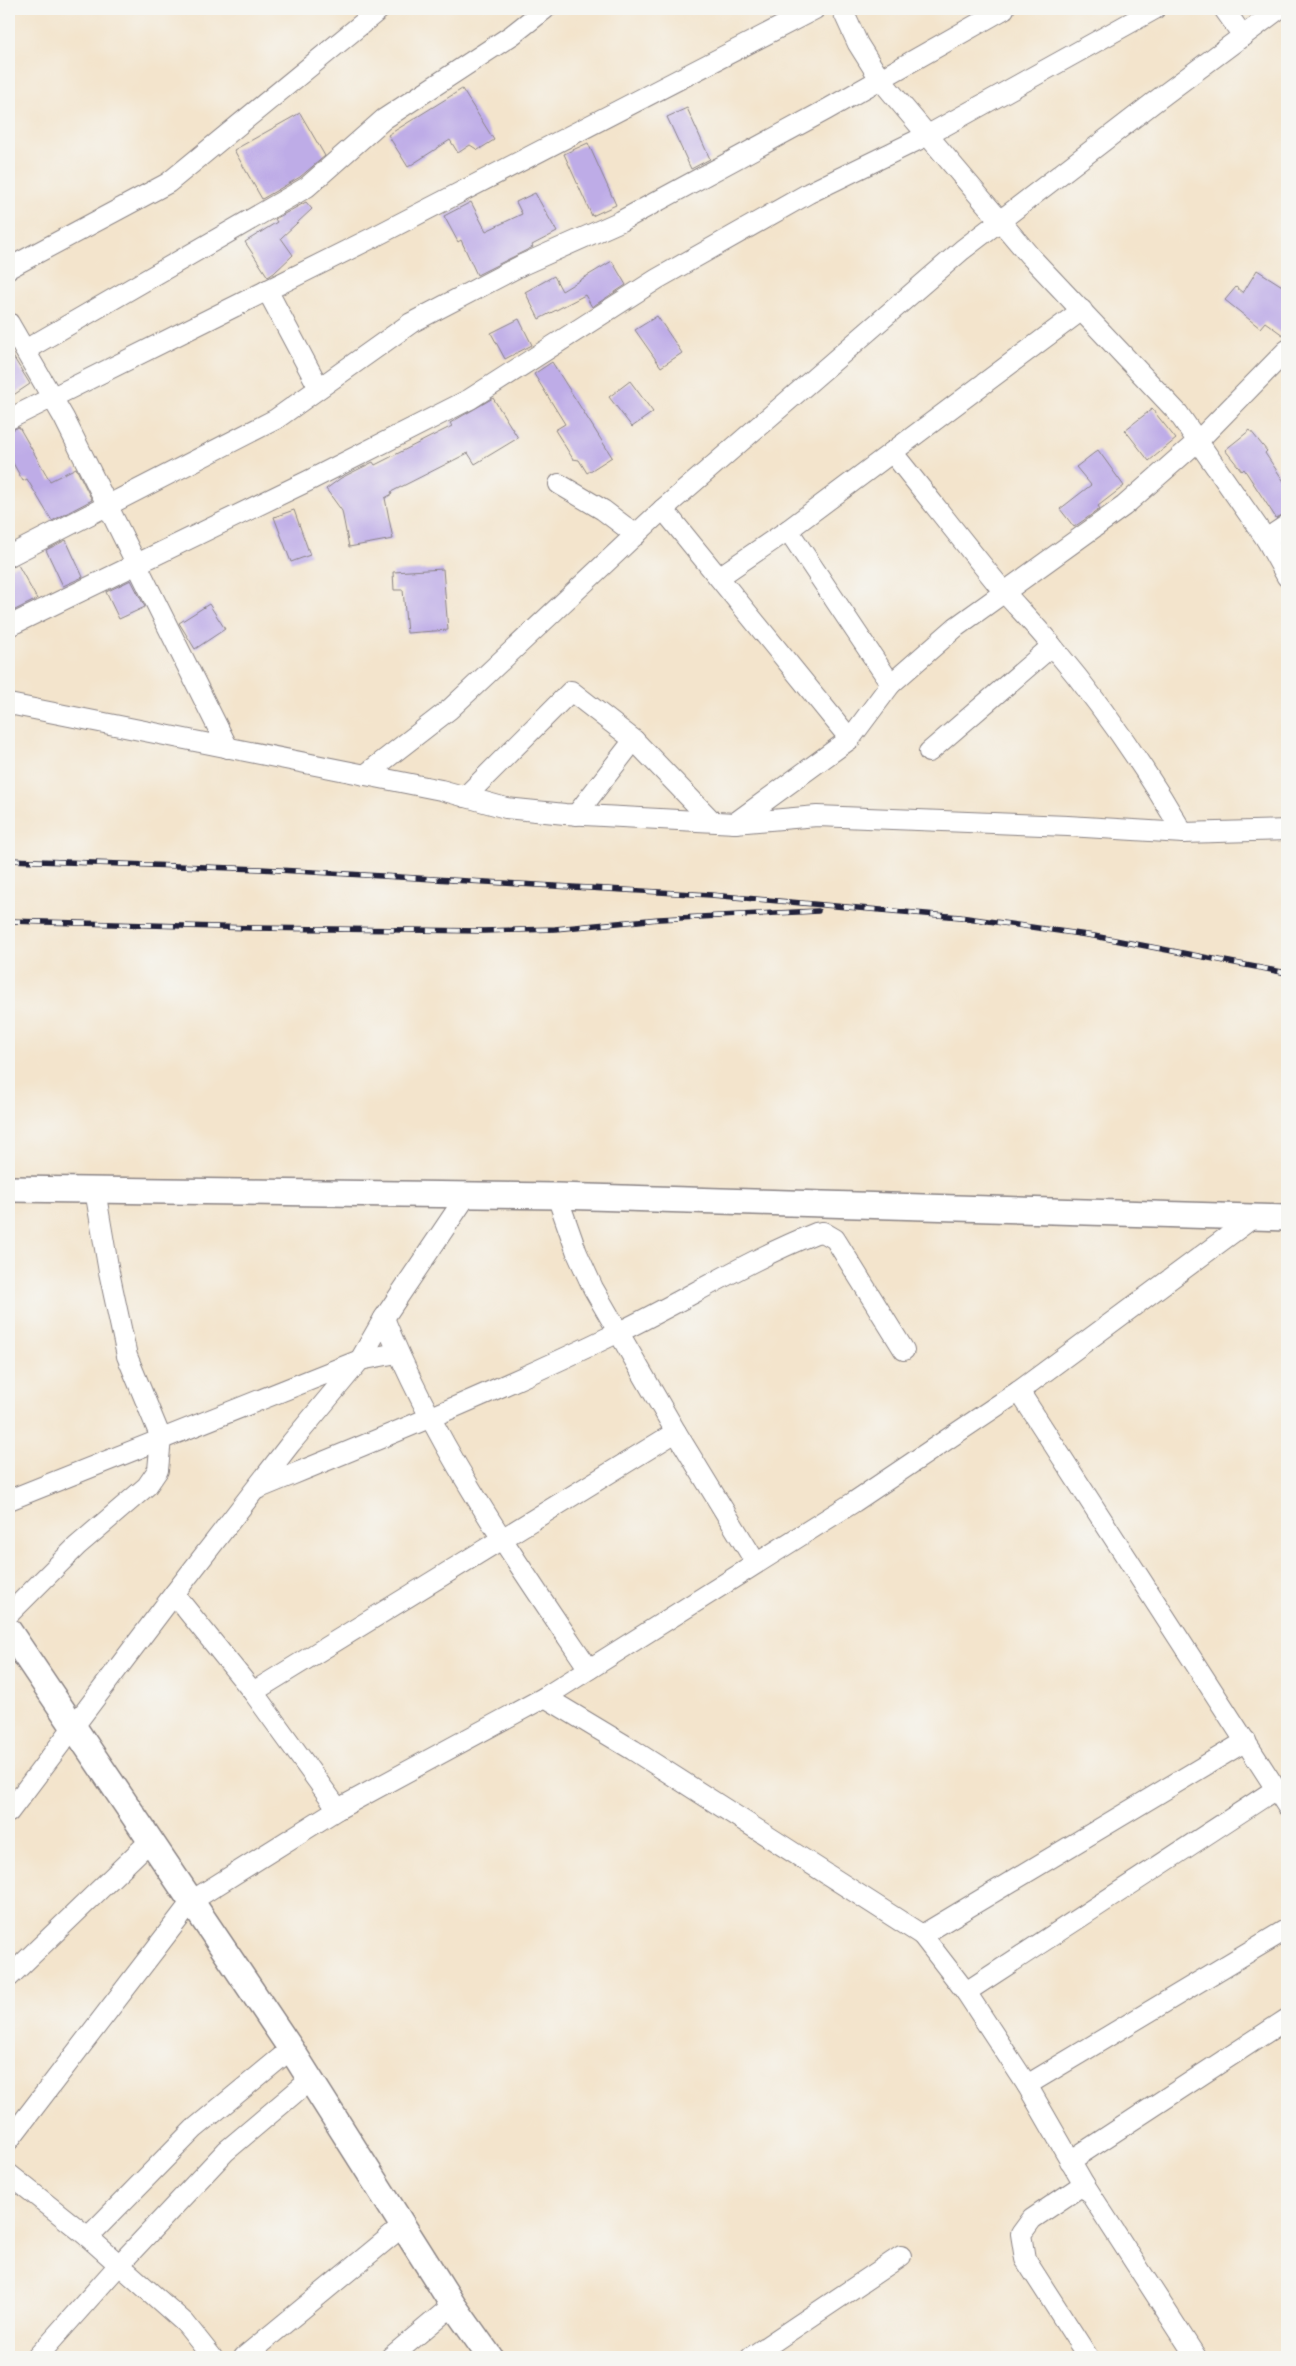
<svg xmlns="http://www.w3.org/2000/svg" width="1296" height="2366" font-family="'Gochi Hand',sans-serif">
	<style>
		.building { fill: #beace7 }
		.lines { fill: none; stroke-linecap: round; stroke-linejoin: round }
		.minor-casing { stroke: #8a8384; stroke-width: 22 }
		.tertiary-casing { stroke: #8a8384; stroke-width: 28 }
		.minor { stroke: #fff; stroke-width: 20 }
		.tertiary { stroke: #fff; stroke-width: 25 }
		.rail-casing { stroke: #22223b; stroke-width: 5.5 }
		.rail { stroke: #f6f6f2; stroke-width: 4; stroke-dasharray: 11; stroke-linecap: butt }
	</style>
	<rect width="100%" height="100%" fill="#f6f6f2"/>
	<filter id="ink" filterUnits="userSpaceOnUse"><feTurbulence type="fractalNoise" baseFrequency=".02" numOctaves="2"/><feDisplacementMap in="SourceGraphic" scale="10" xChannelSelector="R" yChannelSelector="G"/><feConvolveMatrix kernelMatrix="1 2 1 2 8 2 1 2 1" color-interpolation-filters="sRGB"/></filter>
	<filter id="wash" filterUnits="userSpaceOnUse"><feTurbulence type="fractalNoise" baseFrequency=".0096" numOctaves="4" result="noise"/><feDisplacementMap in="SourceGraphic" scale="20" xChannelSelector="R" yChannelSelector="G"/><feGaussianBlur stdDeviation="1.12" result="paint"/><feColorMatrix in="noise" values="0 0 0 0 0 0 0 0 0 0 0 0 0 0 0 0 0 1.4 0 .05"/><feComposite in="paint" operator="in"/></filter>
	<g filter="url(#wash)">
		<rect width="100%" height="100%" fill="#f3e4cc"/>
		<g id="blocks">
			<g class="building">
				<path d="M462,89L494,140L478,150L470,145L458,153L450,140L408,167L388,135Z"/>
				<path d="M687,108L710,159L691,169L667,117Z"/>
				<path d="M300,113L325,156L300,177L262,199L234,150Z"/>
				<path d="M588,143L616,205L592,216L564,154Z"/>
				<path d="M535,193L557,232L532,245L533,247L477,275L461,240L458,242L444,216L471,202L486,231L522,214L516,202Z"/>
				<path d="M306,202L312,209L281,238L293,255L274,273L268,277L245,242L277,222L275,219Z"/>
				<path d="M612,261L626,285L592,307L585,295L539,319L525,292L554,276L562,291Z"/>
				<path d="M1257,270L1287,289V338L1265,322L1260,328L1225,300L1236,287L1243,293Z"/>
				<path d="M657,316L682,353L661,367L635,330Z"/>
				<path d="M519,319L532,345L505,359L491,333Z"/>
				<path d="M9,350L30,384L9,398Z"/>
				<path d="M552,362L612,457L587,473L579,460L573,459L555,430L565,424L534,374Z"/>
				<path d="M630,381L653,412L632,427L609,397Z"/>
				<path d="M493,398L518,438L475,464L468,453L391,492L392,494L385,498L393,539L349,547L342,511L326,489L341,478L373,462L375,465L452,426L450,423Z"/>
				<path d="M1152,409L1176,439L1149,461L1125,430Z"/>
				<path d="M19,427L50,481L76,468L92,500L52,521L27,479L23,481L9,456V431Z"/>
				<path d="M1250,430L1267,451L1265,453L1287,486V513L1276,518L1244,469L1242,471L1225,450Z"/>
				<path d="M1098,450L1124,486L1098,506L1100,509L1074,527L1060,509L1091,485L1076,467Z"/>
				<path d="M294,510L310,555L291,562L274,517Z"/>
				<path d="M66,540L83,577L63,586L46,550Z"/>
				<path d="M18,565L37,599L9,613V568Z"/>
				<path d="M443,569L448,630L407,633L403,590H394L393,572Z"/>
				<path d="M131,580L145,607L119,619L106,592Z"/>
				<path d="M209,604L225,629L195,649L179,623Z"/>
			</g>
		</g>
	</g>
	<g filter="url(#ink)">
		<use href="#blocks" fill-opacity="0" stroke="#8a8384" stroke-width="1"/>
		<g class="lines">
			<g class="minor-casing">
				<g id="minor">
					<path d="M842,9L858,44L880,79L1029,255L1178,413L1266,539L1287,577"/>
					<path d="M1224,9L1243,36"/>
					<path d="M9,268L168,183L380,9"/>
					<path d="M267,290L319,388"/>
					<path d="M9,323L64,418L228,748"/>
					<path d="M25,350L307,187L384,119L512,35L545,9"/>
					<path d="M9,419L372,238L815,9"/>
					<path d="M892,452C930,499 966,546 1004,592C1020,610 1037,627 1052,646C1101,704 1145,767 1183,833"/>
					<path d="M559,484L603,510L636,535"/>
					<path d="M663,509L850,739"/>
					<path d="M788,530L891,684"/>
					<path d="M1266,539L1287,525"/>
					<path d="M9,556L276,419L411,323L522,265L621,221L826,110L1004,9"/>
					<path d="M719,577L788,530L1082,310"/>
					<path d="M9,626L308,481L470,399L657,279L809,193L928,135L1155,9"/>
					<path d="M9,704L441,790L506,808L565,814L735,823L817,816L1068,826L1183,833L1287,830"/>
					<path d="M634,740L712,821"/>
					<path d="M929,752L1052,646"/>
					<path d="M365,775L450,709L663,509L962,250L1153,103L1279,9"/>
					<path d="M465,797L571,691L634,740L576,815"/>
					<path d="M735,823L850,739L891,684L956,627L1124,506L1199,440L1287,350"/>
					<path d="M557,1196L577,1253L593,1288L676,1432L756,1563"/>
					<path d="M384,1318C434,1444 513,1557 589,1669"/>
					<path d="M1019,1391L1287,1806"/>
					<path d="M257,1489C379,1439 501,1390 619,1332C685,1300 748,1260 816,1233L823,1232L835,1239L904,1350"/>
					<path d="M9,1500L360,1360L397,1353"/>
					<path d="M174,1594L253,1692L338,1809"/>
					<path d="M9,1614L77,1546L147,1486L158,1470L161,1438L127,1356L109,1272L95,1190"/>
					<path d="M253,1692L676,1432"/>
					<path d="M545,1697L633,1750L922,1935L966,1992L1027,2085L1084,2184L1196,2357"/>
					<path d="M9,1812L174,1594L291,1443L360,1360L384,1318L467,1195"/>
					<path d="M922,1935L1246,1741"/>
					<path d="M9,1977L150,1841"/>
					<path d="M966,1992L1276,1789"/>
					<path d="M1027,2085L1287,1929"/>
					<path d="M9,2140L193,1900L338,1809L545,1697L854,1502L1019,1391L1254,1217"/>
					<path d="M1070,2161L1287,2019"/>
					<path d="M9,2174L88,2237L185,2323L212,2357"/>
					<path d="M1084,2184L1032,2219L1021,2234L1025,2259L1088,2357"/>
					<path d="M88,2237L194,2129L291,2049"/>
					<path d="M37,2357L118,2266L226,2151L310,2080"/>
					<path d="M244,2357L403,2226"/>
					<path d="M391,2357L453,2305"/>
					<path d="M751,2357L901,2256"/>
				</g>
			</g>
			<g class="tertiary-casing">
				<g id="tertiary">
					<path d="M9,1189L557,1196L1287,1218"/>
					<path d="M9,1631L291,2049L453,2305L490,2357"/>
				</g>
			</g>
			<use href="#minor" class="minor"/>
			<use href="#tertiary" class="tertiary"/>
			<g class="rail-casing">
				<g id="rail">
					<path d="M9,860L261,869L711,895L960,917L1094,936L1287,973"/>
					<path d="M9,921L253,928L484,931L555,929L659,919L818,911"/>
				</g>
			</g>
			<use href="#rail" class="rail"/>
		</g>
	</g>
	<rect width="1296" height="2366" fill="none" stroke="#f6f6f2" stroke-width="30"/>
</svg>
